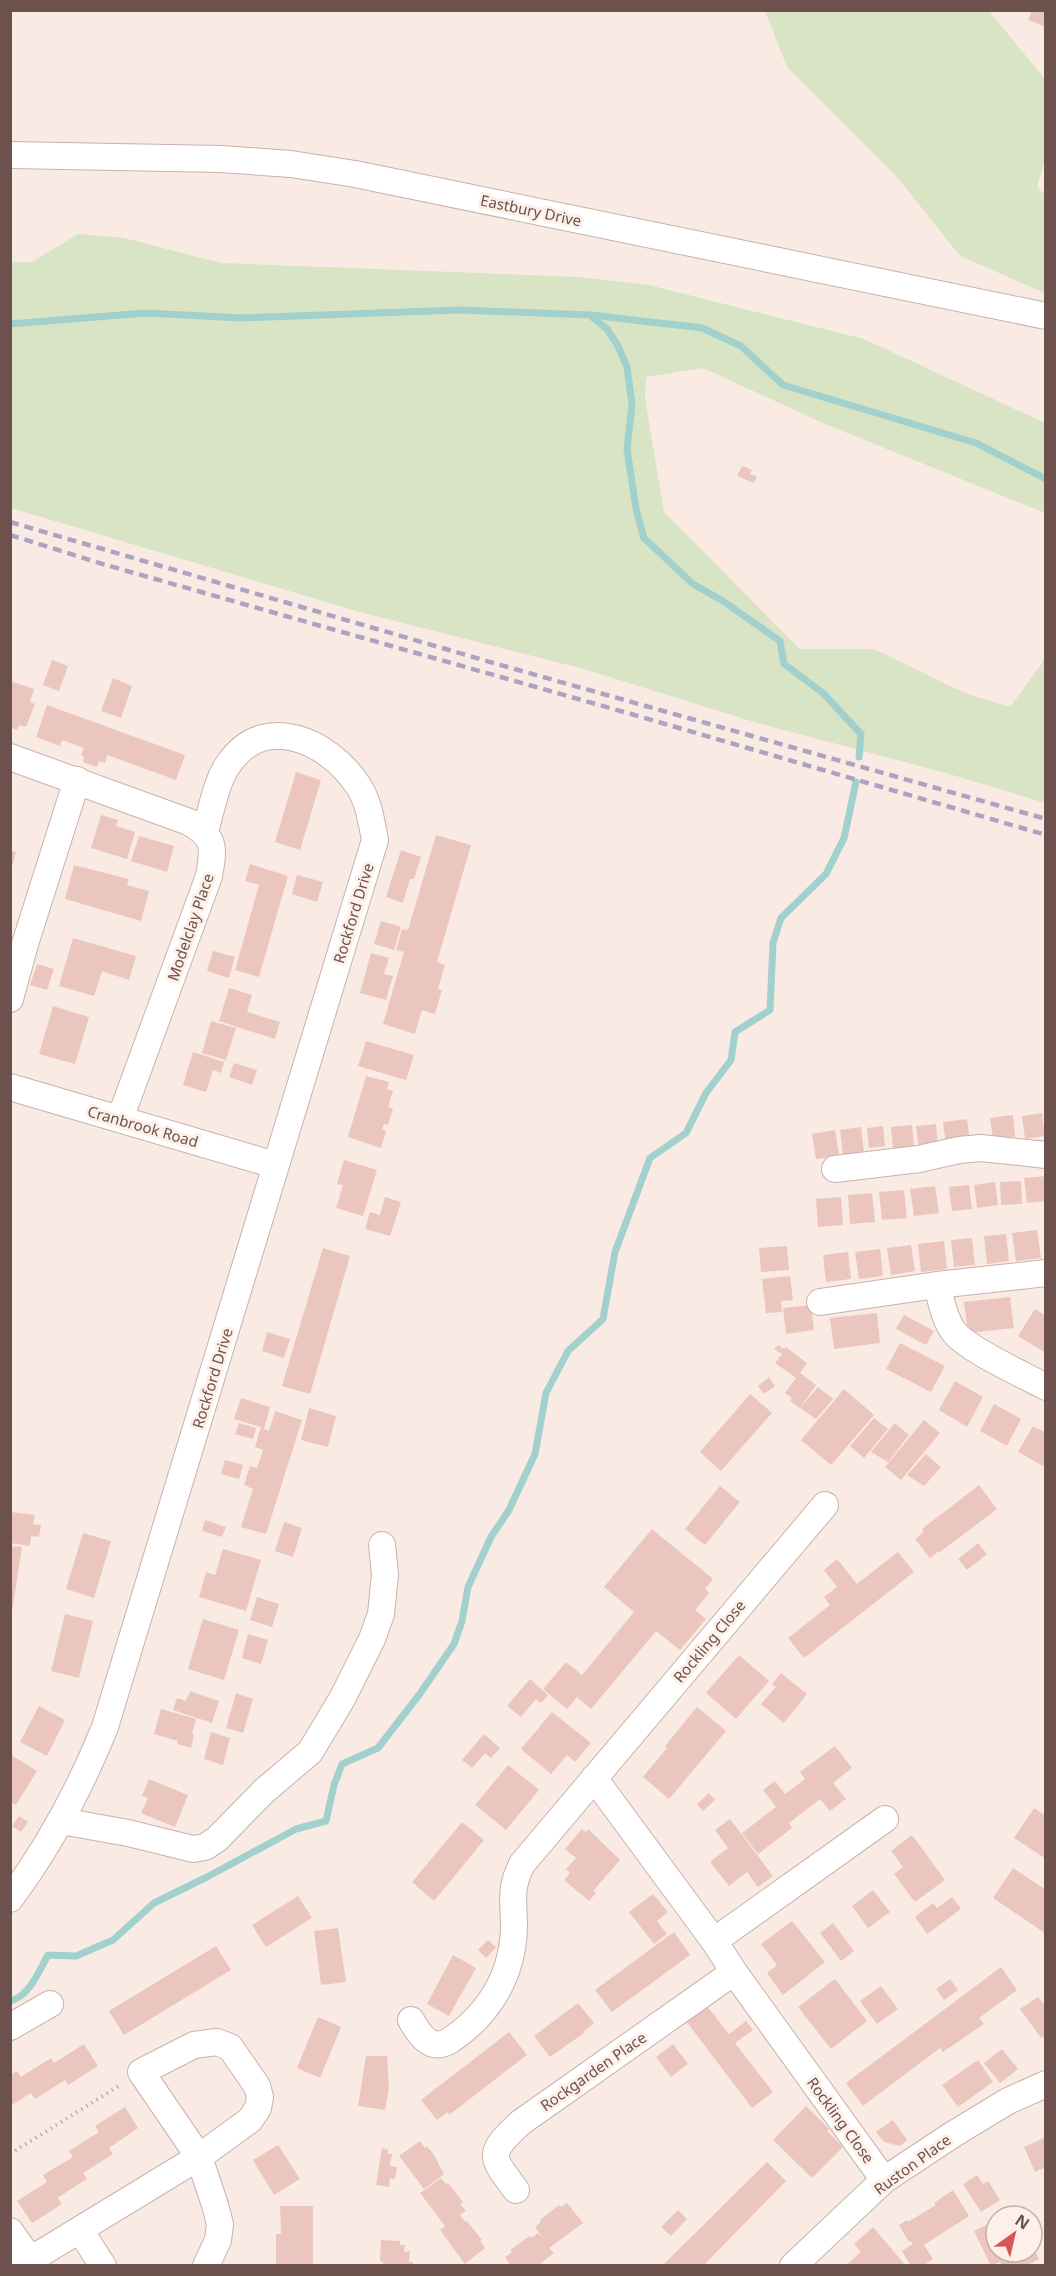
<svg xmlns="http://www.w3.org/2000/svg" width="1056" height="2276" font-family="'Noto Sans',sans-serif">
	<style>
		.green { fill: #d8e4c3 }
		.lines { fill: none; stroke-linecap: round; stroke-linejoin: round }
		.stream { stroke: #a2d0cd; stroke-width: 7 }
		.building { fill: #ebc6be }
		.minor-casing { stroke: #c8b2ab; stroke-width: 28 }
		.path { stroke: #cfa9a2; stroke-width: 4; stroke-dasharray: 1.5 4.5; stroke-linecap: butt }
		.minor { stroke: #fff; stroke-width: 26 }
		.rail { stroke: #aca3c0; stroke-width: 4.5; stroke-dasharray: 9 6; stroke-linecap: butt }
		.labels { text-anchor: middle; dominant-baseline: central; stroke-width: 6; stroke-linejoin: round; paint-order: stroke }
		.street-label { font-size: 15px; fill: #6d514c; stroke: #fcf0e8 }
	</style>
	<rect width="100%" height="100%" fill="#f9ebe3"/>
	<g class="green">
		<path d="M765,11H989L1045,79V159L1037,187L1045,195V293L960,256L898,178L787,67Z"/>
		<path d="M78,234L124,238L221,263L579,277L649,285L864,339L1045,423V513L825,424L703,368L646,377L645,399L664,512L800,649H874L967,694L1010,707L1045,659V803L946,773L754,722L584,669L360,612L11,508V262H32Z"/>
	</g>
	<g class="lines">
		<g class="stream">
			<path d="M592,317L607,329L618,346L627,367L632,404L627,449L636,509L644,538L693,584L723,601L780,641L784,664L823,693L861,734L859,757"/>
			<path d="M10,324L145,313L241,318L459,310L591,315L702,328L741,346L783,385L976,443L1046,479"/>
			<path d="M10,2001C29,1997 39,1971 48,1955L76,1956L113,1940L154,1903L207,1877L296,1829L326,1821L334,1785L342,1764L378,1748L419,1695L454,1644L462,1621L468,1587L491,1537L509,1510L535,1454L546,1393L568,1351L603,1319L615,1252L650,1158L686,1133L706,1093L731,1060L735,1032L770,1010L773,943L781,918L826,874L844,838L856,782"/>
		</g>
	</g>
	<g class="building">
		<path d="M1032,10H1046V27L1028,20Z"/>
		<path d="M742,466L752,470L750,474L757,477L754,483L737,476Z"/>
		<path d="M52,660L68,666L59,691L43,685Z"/>
		<path d="M113,678L132,686L121,718L101,711Z"/>
		<path d="M10,681L34,689L30,702L35,704L26,727L19,725L17,730L10,727Z"/>
		<path d="M47,705L185,755L176,780L107,755L105,763L99,761L97,767L83,762L84,757L81,755L84,748L62,740L60,746L36,737Z"/>
		<path d="M296,772L321,780L300,850L275,842Z"/>
		<path d="M101,815L118,820L116,826L135,832L127,859L91,848Z"/>
		<path d="M436,835L471,845L437,962L445,965L438,989L442,990L435,1014L422,1010L415,1034L383,1024L404,952L396,950L402,929L408,930Z"/>
		<path d="M139,836L174,846L167,872L131,861Z"/>
		<path d="M10,850L16,852L11,870H10Z"/>
		<path d="M401,850L421,857L414,879H410L403,903L386,897Z"/>
		<path d="M250,864L288,876L259,977L235,970L259,885L245,881Z"/>
		<path d="M74,865L129,879L127,885L149,891L141,921L65,899Z"/>
		<path d="M297,875L323,882L317,902L292,894Z"/>
		<path d="M381,921L401,927L394,950L374,944Z"/>
		<path d="M73,938L136,956L129,980L102,971L94,996L59,986Z"/>
		<path d="M213,951L235,957L229,978L207,971Z"/>
		<path d="M371,953L389,958L384,974L393,976L386,1000L360,993Z"/>
		<path d="M37,964L54,969L47,990L30,985Z"/>
		<path d="M229,988L252,995L247,1012L280,1022L275,1039L219,1021Z"/>
		<path d="M53,1006L89,1017L75,1064L39,1054Z"/>
		<path d="M211,1021L236,1028L226,1060L202,1053Z"/>
		<path d="M366,1041L414,1055L406,1080L358,1066Z"/>
		<path d="M193,1052L224,1062L221,1073L213,1070L206,1092L183,1085Z"/>
		<path d="M234,1063L257,1070L252,1085L229,1077Z"/>
		<path d="M366,1076L389,1082L387,1089L393,1091L388,1107L393,1109L388,1125L384,1124L382,1129L386,1131L381,1148L348,1137Z"/>
		<path d="M1042,1113L1045,1136L1025,1139L1022,1116Z"/>
		<path d="M1013,1115L1015,1137L993,1139L990,1118Z"/>
		<path d="M967,1119L970,1141L946,1144L943,1122Z"/>
		<path d="M936,1124L938,1147L919,1150L916,1126Z"/>
		<path d="M912,1125L914,1146L893,1149L891,1127Z"/>
		<path d="M883,1126L885,1146L869,1148L867,1128Z"/>
		<path d="M861,1127L864,1153L843,1155L840,1130Z"/>
		<path d="M835,1130L839,1156L816,1159L812,1134Z"/>
		<path d="M344,1160L377,1170L363,1216L336,1208L343,1185L337,1184Z"/>
		<path d="M1046,1176V1201L1027,1203L1024,1178Z"/>
		<path d="M1021,1181L1022,1204L1001,1205L1000,1182Z"/>
		<path d="M995,1182L998,1205L977,1208L974,1185Z"/>
		<path d="M969,1185L972,1209L952,1211L949,1187Z"/>
		<path d="M935,1186L939,1213L914,1216L910,1189Z"/>
		<path d="M904,1190L907,1218L882,1220L879,1192Z"/>
		<path d="M872,1193L875,1222L850,1224L848,1195Z"/>
		<path d="M385,1197L401,1202L390,1236L365,1229L370,1212L380,1215Z"/>
		<path d="M841,1197L843,1225L818,1227L816,1199Z"/>
		<path d="M1037,1230L1041,1258L1016,1261L1012,1233Z"/>
		<path d="M1006,1234L1009,1261L987,1264L984,1236Z"/>
		<path d="M972,1238L975,1265L954,1267L951,1240Z"/>
		<path d="M944,1241L947,1269L921,1272L918,1244Z"/>
		<path d="M911,1245L915,1271L891,1275L887,1248Z"/>
		<path d="M787,1246L789,1270L761,1272L759,1248Z"/>
		<path d="M323,1248L350,1256L310,1394L282,1386Z"/>
		<path d="M880,1249L883,1276L859,1279L855,1252Z"/>
		<path d="M848,1252L851,1279L826,1282L823,1255Z"/>
		<path d="M790,1276L793,1300L781,1301L782,1312L766,1313L762,1279Z"/>
		<path d="M1010,1297L1014,1328L968,1333L964,1302Z"/>
		<path d="M811,1305L814,1330L786,1334L783,1308Z"/>
		<path d="M1035,1309L1046,1316V1353L1018,1336Z"/>
		<path d="M877,1313L880,1343L834,1349L830,1318Z"/>
		<path d="M904,1315L934,1331L926,1345L896,1329Z"/>
		<path d="M267,1332L290,1339L284,1358L262,1351Z"/>
		<path d="M900,1343L945,1366L931,1392L886,1369Z"/>
		<path d="M778,1345L784,1349L786,1347L807,1363L800,1373L816,1385L800,1408L790,1401L792,1398L785,1393L796,1378L775,1363L782,1354L774,1349Z"/>
		<path d="M769,1377L775,1386L764,1394L758,1386Z"/>
		<path d="M955,1381L983,1397L967,1427L939,1410Z"/>
		<path d="M818,1387L833,1399L816,1419L800,1408Z"/>
		<path d="M844,1389L874,1415L831,1465L801,1440Z"/>
		<path d="M750,1394L772,1413L721,1471L700,1452Z"/>
		<path d="M241,1398L270,1407L264,1429L269,1431L275,1411L302,1420L266,1534L241,1527L253,1489L244,1485L250,1466L257,1468L263,1450L255,1447L261,1427L234,1419Z"/>
		<path d="M994,1404L1021,1419L1007,1446L980,1431Z"/>
		<path d="M309,1408L336,1416L328,1447L301,1440Z"/>
		<path d="M874,1418L888,1429L864,1458L850,1446Z"/>
		<path d="M924,1420L940,1433L901,1480L885,1467Z"/>
		<path d="M239,1423L256,1428L253,1439L235,1434Z"/>
		<path d="M895,1423L909,1435L888,1462L871,1452Z"/>
		<path d="M1033,1426L1046,1433V1463L1043,1466L1018,1452Z"/>
		<path d="M926,1454L941,1467L924,1486L907,1475Z"/>
		<path d="M225,1460L243,1465L239,1479L221,1474Z"/>
		<path d="M979,1485L997,1509L940,1552L939,1551L930,1558L915,1539L924,1532L922,1529Z"/>
		<path d="M720,1486L740,1502L705,1545L685,1529Z"/>
		<path d="M11,1512L35,1515L33,1524L41,1525L39,1537L31,1536L30,1546L10,1543Z"/>
		<path d="M205,1520L226,1527L222,1537L202,1531Z"/>
		<path d="M284,1522L302,1528L293,1557L275,1551Z"/>
		<path d="M652,1529L713,1579L705,1589L709,1593L695,1610L706,1619L680,1650L656,1631L591,1709L577,1697L567,1709L543,1689L566,1662L582,1675L634,1612L604,1587Z"/>
		<path d="M83,1533L111,1541L94,1598L66,1589Z"/>
		<path d="M978,1543L987,1554L967,1570L958,1559Z"/>
		<path d="M10,1546L22,1547L12,1612H10Z"/>
		<path d="M223,1549L261,1560L246,1611L199,1597L206,1572L215,1575Z"/>
		<path d="M898,1552L914,1572L804,1658L788,1638L830,1605L824,1597L837,1587L824,1570L837,1559L857,1584Z"/>
		<path d="M257,1597L279,1604L272,1627L250,1620Z"/>
		<path d="M65,1614L93,1621L79,1678L51,1671Z"/>
		<path d="M203,1619L239,1630L224,1680L188,1669Z"/>
		<path d="M248,1634L268,1640L261,1664L242,1658Z"/>
		<path d="M739,1655L769,1681L736,1719L706,1693Z"/>
		<path d="M781,1673L807,1694L784,1723L761,1704L776,1687L772,1684Z"/>
		<path d="M530,1679L548,1695L541,1703L536,1699L521,1717L507,1706Z"/>
		<path d="M190,1691L219,1701L212,1723L173,1710L177,1698L186,1701Z"/>
		<path d="M236,1693L253,1699L243,1733L226,1728Z"/>
		<path d="M39,1706L65,1720L47,1756L20,1742Z"/>
		<path d="M697,1707L726,1731L669,1799L643,1777L667,1748L665,1746Z"/>
		<path d="M161,1709L196,1719L192,1734L194,1735L191,1748L177,1744L178,1741L154,1734Z"/>
		<path d="M552,1712L591,1743L575,1762L567,1755L551,1774L521,1749Z"/>
		<path d="M211,1732L230,1738L223,1765L204,1759Z"/>
		<path d="M484,1734L500,1748L491,1758L485,1753L472,1768L462,1760Z"/>
		<path d="M835,1746L852,1768L833,1783L846,1799L830,1811L820,1799L789,1823L792,1828L758,1854L742,1833L776,1807L763,1790L775,1781L785,1794L805,1779L800,1772Z"/>
		<path d="M11,1755L37,1771L16,1805L10,1802Z"/>
		<path d="M508,1765L539,1790L506,1830L475,1805Z"/>
		<path d="M149,1779L188,1795L175,1827L141,1813L148,1798L142,1796Z"/>
		<path d="M709,1793L715,1800L703,1811L697,1804Z"/>
		<path d="M1034,1808L1046,1816V1859L1014,1838Z"/>
		<path d="M19,1816L28,1822L21,1832L12,1826Z"/>
		<path d="M730,1819L773,1876L758,1887L747,1872L729,1886L710,1862L728,1848L715,1830Z"/>
		<path d="M462,1822L484,1840L434,1901L412,1882Z"/>
		<path d="M582,1829L586,1832L588,1829L620,1860L593,1891L596,1893L589,1901L564,1880L570,1873L566,1869L576,1858L565,1849Z"/>
		<path d="M912,1835L945,1880L915,1902L894,1874L903,1867L891,1851Z"/>
		<path d="M1013,1868L1046,1890V1934L993,1898Z"/>
		<path d="M873,1890L890,1912L868,1928L852,1906Z"/>
		<path d="M653,1894L668,1912L657,1921L667,1934L654,1944L629,1912Z"/>
		<path d="M298,1896L312,1918L266,1947L252,1925Z"/>
		<path d="M952,1897L961,1909L927,1934L915,1917L933,1903L937,1908Z"/>
		<path d="M792,1921L825,1962L783,1995L767,1973L777,1965L761,1944Z"/>
		<path d="M833,1923L854,1951L841,1961L820,1933Z"/>
		<path d="M338,1928L346,1982L321,1985L314,1931Z"/>
		<path d="M674,1932L690,1955L612,2012L595,1990Z"/>
		<path d="M488,1940L496,1947L486,1958L478,1950Z"/>
		<path d="M216,1946L231,1970L124,2035L109,2011Z"/>
		<path d="M453,1955L476,1968L449,2016L427,2004Z"/>
		<path d="M1001,1967L1017,1990L979,2018L984,2024L943,2052L940,2048L863,2106L846,2083Z"/>
		<path d="M835,1979L867,2021L831,2049L798,2007Z"/>
		<path d="M950,1979L958,1990L944,2000L936,1989Z"/>
		<path d="M881,1986L898,2009L877,2024L860,2001Z"/>
		<path d="M1038,1997L1046,2007V2035L1041,2038L1020,2009Z"/>
		<path d="M578,2003L594,2023L583,2032L584,2033L550,2057L534,2036Z"/>
		<path d="M707,2006L729,2034L746,2021L753,2030L735,2043L773,2092L752,2108L686,2021Z"/>
		<path d="M318,2017L341,2027L320,2078L297,2068Z"/>
		<path d="M509,2032L527,2055L449,2115L448,2112L437,2120L421,2100Z"/>
		<path d="M84,2044L98,2066L68,2085L65,2080L35,2099L31,2093L10,2106V2075L17,2071L21,2077L51,2058L54,2063Z"/>
		<path d="M673,2044L688,2064L671,2077L656,2057Z"/>
		<path d="M1002,2049L1018,2069L1000,2083L984,2063Z"/>
		<path d="M366,2056H387L389,2088L385,2110L358,2106Z"/>
		<path d="M978,2060L993,2082L958,2107L942,2085Z"/>
		<path d="M806,2106L829,2129L827,2131L843,2147L812,2178L773,2140Z"/>
		<path d="M125,2107L138,2128L109,2148L113,2154L83,2173L87,2179L57,2198L62,2204L32,2223L17,2201L47,2182L43,2175L73,2157L69,2151L99,2132L95,2126Z"/>
		<path d="M893,2120L907,2140L900,2146L884,2142L876,2132Z"/>
		<path d="M1046,2137V2167L1035,2172L1024,2147Z"/>
		<path d="M420,2141L425,2148L427,2146L434,2155L444,2174L424,2189L399,2156Z"/>
		<path d="M278,2145L300,2179L274,2195L253,2160Z"/>
		<path d="M382,2148L388,2150V2154H392L390,2166L397,2167L395,2179L390,2178L389,2187L376,2185Z"/>
		<path d="M767,2162L786,2181L703,2266H662Z"/>
		<path d="M977,2175L983,2184L988,2181L1000,2200L981,2212L963,2184Z"/>
		<path d="M441,2178L446,2184L448,2183L463,2202L460,2204L466,2211L460,2215L465,2222L467,2221L482,2240L480,2241L485,2248L465,2264L440,2230L445,2226L420,2193Z"/>
		<path d="M953,2190L969,2216L924,2245L933,2259L923,2266H911L902,2251L913,2244L911,2241L909,2242L899,2225L907,2220L908,2222L936,2205L934,2203Z"/>
		<path d="M567,2203L583,2223L549,2248L554,2253L537,2266H511L505,2257L512,2252L510,2250L530,2236L531,2238L538,2233L543,2238L535,2227L541,2222L540,2220L559,2205L561,2207Z"/>
		<path d="M280,2206H313V2266L276,2264V2234H281Z"/>
		<path d="M678,2210L687,2219L671,2236L661,2227Z"/>
		<path d="M995,2221L996,2252H1032V2244L1039,2259L1026,2266H1002L1000,2262L991,2266L974,2231Z"/>
		<path d="M873,2227L906,2266H845L861,2252L854,2244Z"/>
		<path d="M381,2240L400,2241V2245H405L404,2252L410,2251L409,2262H413V2266H383V2262L380,2261Z"/>
	</g>
	<g class="lines">
		<g class="minor-casing">
			<g id="minor">
				<path d="M10,155L221,159L291,164L355,174L1046,316"/>
				<path d="M10,757L189,822C216,838 214,847 209,876L120,1119"/>
				<path d="M10,999L25,944L77,780"/>
				<path d="M10,1087L275,1165"/>
				<path d="M835,1169L919,1159L959,1150L981,1148L1046,1155"/>
				<path d="M937,1285C941,1300 944,1319 954,1332C968,1350 1024,1375 1046,1387"/>
				<path d="M820,1302L937,1285L1046,1273"/>
				<path d="M594,1778L714,1941L734,1972L884,2180"/>
				<path d="M61,1821L128,1833L193,1849L205,1847L217,1839L264,1791L310,1752L342,1699L372,1639L381,1614L385,1574L382,1545"/>
				<path d="M10,1899C50,1845 80,1789 105,1727L375,840C371,820 369,801 357,784C329,742 266,712 230,762C216,780 212,809 205,831"/>
				<path d="M714,1941L885,1819"/>
				<path d="M411,2020C419,2034 430,2052 449,2041C489,2015 513,1975 514,1927C514,1900 509,1890 522,1864L825,1505"/>
				<path d="M10,2027L50,2004"/>
				<path d="M516,2190C490,2156 487,2154 520,2123L734,1972"/>
				<path d="M80,2230L103,2266"/>
				<path d="M10,2231L30,2259"/>
				<path d="M20,2266L199,2157L250,2120L258,2108L260,2097L257,2086L230,2047L217,2042L194,2045L141,2072L199,2157L215,2205L220,2224L218,2240L206,2266"/>
				<path d="M793,2266L884,2180L952,2135L1008,2101L1046,2084"/>
			</g>
		</g>
		<path class="path" d="M10,2154L122,2084"/>
		<use href="#minor" class="minor"/>
		<g class="rail">
			<path d="M10,522L497,664L1046,819"/>
			<path d="M10,535L106,565L631,714L1046,835"/>
		</g>
	</g>
	<g class="labels">
		<g class="street-label">
			<text transform="translate(531 210) rotate(12)">Eastbury Drive</text>
			<text transform="translate(353 913) rotate(-73)">Rockford Drive</text>
			<text transform="translate(190 927) rotate(-71)">Modelclay Place</text>
			<text transform="translate(143 1126) rotate(16)">Cranbrook Road</text>
			<text transform="translate(212 1378) rotate(-73)">Rockford Drive</text>
			<text transform="translate(709 1641) rotate(-50)">Rockling Close</text>
			<text transform="translate(593 2071) rotate(-35)">Rockgarden Place</text>
			<text transform="translate(841 2120) rotate(54)">Rockling Close</text>
			<text transform="translate(912 2164) rotate(-36)">Ruston Place</text>
		</g>
	</g>
	<rect width="1056" height="2276" fill="none" stroke="#6d514c" stroke-width="24"/>
	<g transform="translate(1014 2234) rotate(34)"><circle r="28" fill="#fcf0e8" stroke="#c3b0aa" stroke-width="1.5"/>
	<path d="M0-4.5L10 22L0 15L-10 22Z" fill="#d45756"/>
	<text y="-9" font-size="16" font-weight="bold" text-anchor="middle" fill="#6d514c">N</text>
	</g>
</svg>
